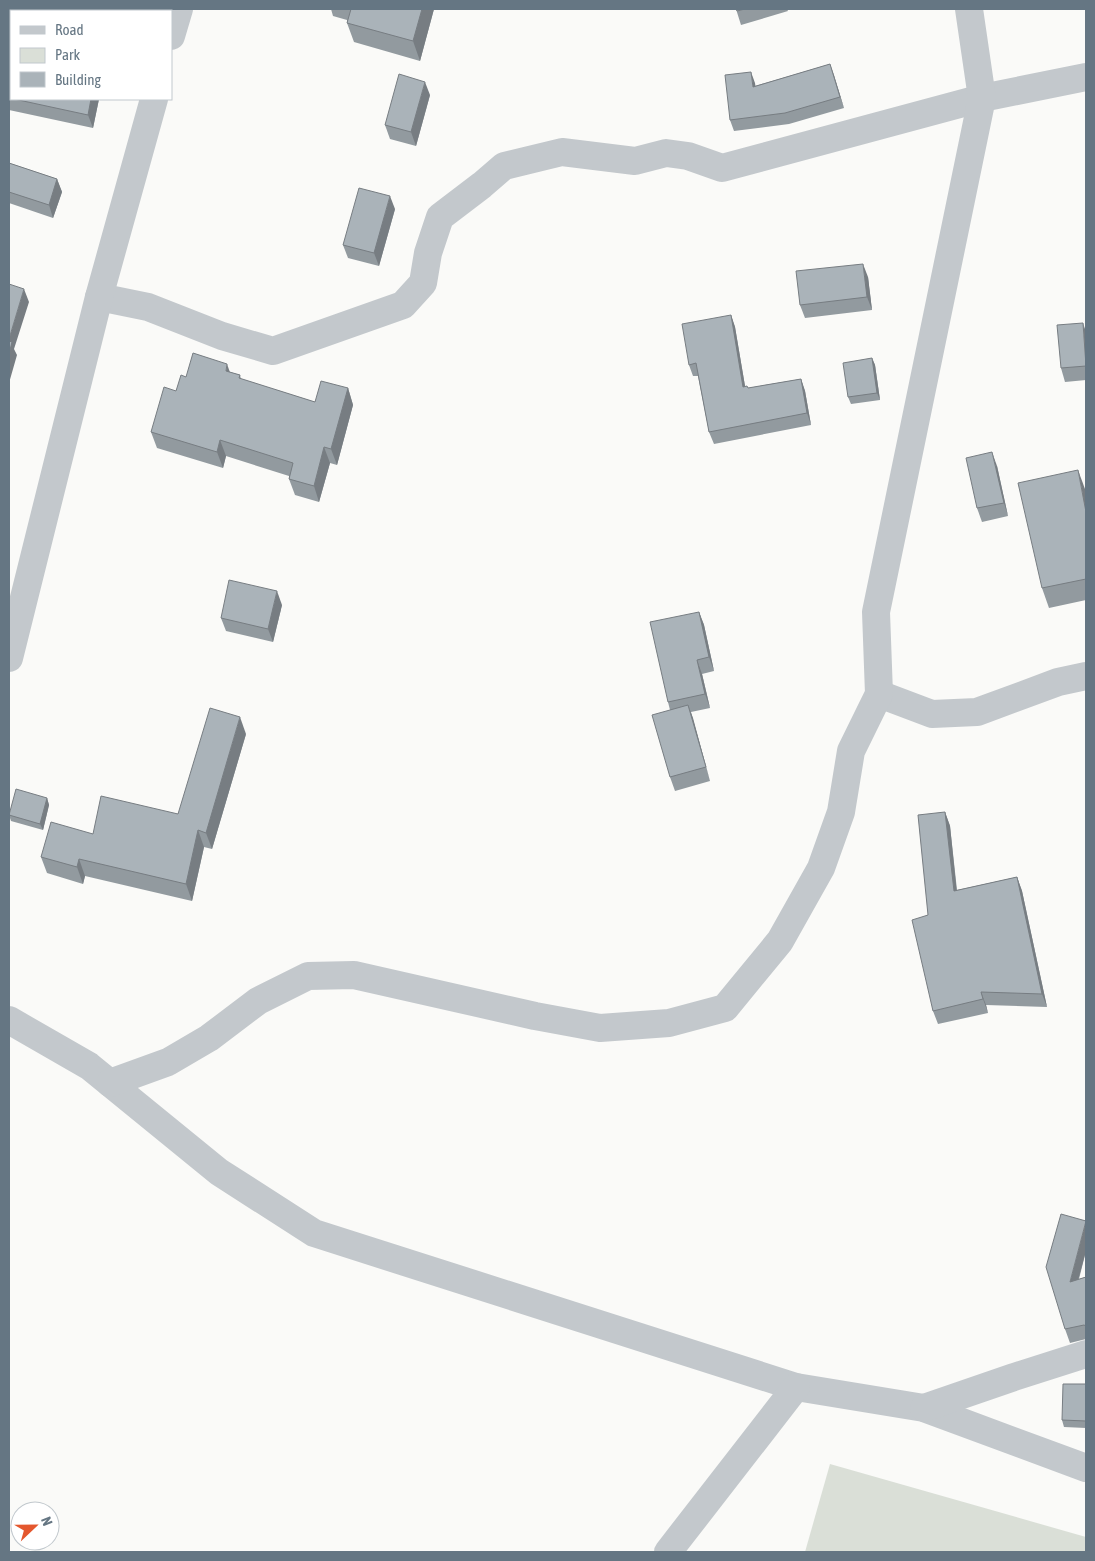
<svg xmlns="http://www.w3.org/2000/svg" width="1095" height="1561" font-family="'Asap Condensed',sans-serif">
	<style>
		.green { fill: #dadfd7 }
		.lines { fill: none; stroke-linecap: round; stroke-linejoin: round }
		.minor { stroke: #c3c8cc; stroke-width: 28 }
		.wall { fill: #929a9f }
		.shaded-wall { fill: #777d82 }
		.building { fill: #aab3b9; stroke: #777d82 }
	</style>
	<rect width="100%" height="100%" fill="#fafaf8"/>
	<path class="green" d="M830,1464L1086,1537V1552H805Z"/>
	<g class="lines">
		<g class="minor">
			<path d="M171,36L179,9"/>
			<path d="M99,297L148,307L222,336L273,351L403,305L423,283L428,253L440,217L482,185L504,166L562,152L635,161L666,153L688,156L722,168L982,98L1086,77"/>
			<path d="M9,658L99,297L154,99"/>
			<path d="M879,694L932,714L977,712L1058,682L1086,676"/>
			<path d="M9,1020L89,1066L219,1172L314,1233L796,1387L924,1408L1086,1468"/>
			<path d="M110,1083L168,1062L209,1038L258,1001L308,976L354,975L535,1016L600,1028L669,1023L725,1008L780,941L821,868L841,812L851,751L879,694L876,612L982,98L969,9"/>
			<path d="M924,1408L1014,1377L1086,1354"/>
			<path d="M668,1552L796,1387"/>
		</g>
	</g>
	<g class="wall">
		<path d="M331,9H434L420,61L354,42L347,23V20L333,16Z"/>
		<path d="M736,9H787L788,11L741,25Z"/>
		<path d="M9,52L11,53V99H99L93,128L9,110Z"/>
		<path d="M830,64L844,108L789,124L734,131L730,120L755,83V86Z"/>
		<path d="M430,95L416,146L390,139L385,125Z"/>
		<path d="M9,163L57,179L62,192L53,218L9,203Z"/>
		<path d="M395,209L379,266L348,258L343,245Z"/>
		<path d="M868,277L872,310L805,318L800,305Z"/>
		<path d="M731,315L735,327L745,386L748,388L801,379L805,391L811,425L714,444L709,432L698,376H693L689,365Z"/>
		<path d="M1086,332V380L1065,382L1061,368Z"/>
		<path d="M872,358L875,365L880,400L851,404L848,397Z"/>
		<path d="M230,372L240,375L241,379L315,402L348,388L353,405L337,465L330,463L319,502L295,495L289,479V476L226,456L223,468L157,448L151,432L186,377Z"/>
		<path d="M997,466L1008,516L982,522L977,508Z"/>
		<path d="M1085,489L1086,496V600L1049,608L1042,588Z"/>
		<path d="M282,605L273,642L226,631L221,618Z"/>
		<path d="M699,612L704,625L714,671L702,674L710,708L691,712L710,781L675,791L670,777V710L668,702Z"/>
		<path d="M246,734L212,849L204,847L192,901L85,876L83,884L47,873L41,857L93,834L178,814Z"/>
		<path d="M47,798L49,805L43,830L11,821L9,815Z"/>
		<path d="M945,812L950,826L957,890L1017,877L1022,891L1047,1007L986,1005L988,1013L938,1024L933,1011L928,915Z"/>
		<path d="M1086,1221V1251L1079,1279L1086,1277V1339L1070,1343L1065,1329Z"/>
		<path d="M1086,1384V1428L1064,1427L1062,1420Z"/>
	</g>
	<g class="shaded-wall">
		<path d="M422,9H434L420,61L413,41Z"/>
		<path d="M830,64L834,75L844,108L840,97Z"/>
		<path d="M751,72L755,83L757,97L753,87Z"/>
		<path d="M425,82L430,95L416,146L411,132Z"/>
		<path d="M91,99H99L93,128L88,115Z"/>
		<path d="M57,179L62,192L53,218L49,205Z"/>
		<path d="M390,196L395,209L379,266L374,253Z"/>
		<path d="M863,264L868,277L872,310L867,297Z"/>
		<path d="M24,289L29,302L14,349L17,355L9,383V339Z"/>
		<path d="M731,315L735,327L747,398L743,387Z"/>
		<path d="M1083,323L1086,332V365Z"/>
		<path d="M872,358L875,365L880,400L877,393Z"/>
		<path d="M227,364L233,381L226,371Z"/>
		<path d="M801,379L805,391L811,425L807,413Z"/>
		<path d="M348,388L353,405L337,465L331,449Z"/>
		<path d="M220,440L226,456L223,468L217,452Z"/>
		<path d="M324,447L330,463L319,502L314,486Z"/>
		<path d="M992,452L997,466L1008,516L1004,503Z"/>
		<path d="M1078,470L1085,489L1086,496V512Z"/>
		<path d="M277,591L282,605L273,642L268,629Z"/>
		<path d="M699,612L704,625L714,671L709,657Z"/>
		<path d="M697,660L702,674L710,708L705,694Z"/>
		<path d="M688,705L693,718L710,781L706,767Z"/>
		<path d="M240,717L246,734L212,849L206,833Z"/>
		<path d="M47,798L49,805L43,830L40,824Z"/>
		<path d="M945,812L950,826L958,904L954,891Z"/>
		<path d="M198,830L204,847L192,901L186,884Z"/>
		<path d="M79,859L85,876L83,884L77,867Z"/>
		<path d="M1017,877L1022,891L1047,1007L1042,994Z"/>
		<path d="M981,992L986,1005L988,1013L983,999Z"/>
		<path d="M1086,1221V1251L1074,1295L1070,1282Z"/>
	</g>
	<g class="building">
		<path d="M351,9H422L413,41L347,23Z"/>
		<path d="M736,9H745L737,11Z"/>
		<path d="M9,52L11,53V98H9Z"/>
		<path d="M830,64L840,97L785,113L730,120L725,75L751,72L753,87Z"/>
		<path d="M399,74L425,82L411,132L385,125Z"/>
		<path d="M14,99H91L88,115Z"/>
		<path d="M9,163L57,179L49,205L9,192Z"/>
		<path d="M359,188L390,196L374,253L343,245Z"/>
		<path d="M863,264L867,297L800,305L796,271Z"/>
		<path d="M9,284L24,289L9,339Z"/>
		<path d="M731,315L743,387L747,386L748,388L801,379L807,413L709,432L696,363L689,365L682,324Z"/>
		<path d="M1083,323L1086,366L1061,368L1057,325Z"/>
		<path d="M9,341L12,342L9,354Z"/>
		<path d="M193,353L227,364L226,371L240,375L239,378L315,402L321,381L348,388L331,449L324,447L314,486L289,479L293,463L220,440L217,452L151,432L164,387L176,391L181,375L186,377Z"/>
		<path d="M872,358L877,393L848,397L843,363Z"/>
		<path d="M992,452L1004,503L977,508L966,458Z"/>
		<path d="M1078,470L1086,512V579L1042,588L1018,483Z"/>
		<path d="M229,580L277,591L268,629L221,618Z"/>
		<path d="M699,612L709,657L697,660L705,694L668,702L650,622Z"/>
		<path d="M688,705L706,767L670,777L652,715Z"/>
		<path d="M210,708L240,717L206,833L198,830L186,884L79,859L77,867L41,857L51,822L93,834L101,796L178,814Z"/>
		<path d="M16,789L47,798L40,824L9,815Z"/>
		<path d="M945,812L954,891L1017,877L1042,994L981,992L983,999L933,1011L912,920L928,915L918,815Z"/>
		<path d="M1061,1214L1086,1221L1070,1282L1086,1277V1326L1084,1325L1065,1329L1046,1267Z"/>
		<path d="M1063,1384H1086V1421L1062,1420Z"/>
	</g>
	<rect width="1095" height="1561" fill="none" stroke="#657683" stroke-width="20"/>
	<rect x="10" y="10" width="162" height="90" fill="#ffffff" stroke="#c1c8cd"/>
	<rect x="20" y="26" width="25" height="8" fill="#c3c8cc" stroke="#c1c8cd"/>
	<text x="55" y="35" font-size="15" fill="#657683">Road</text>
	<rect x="20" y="48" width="25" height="15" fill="#dadfd7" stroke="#c1c8cd"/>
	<text x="55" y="60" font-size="15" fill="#657683">Park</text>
	<rect x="20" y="72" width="25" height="15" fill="#aab3b9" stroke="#c1c8cd"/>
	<text x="55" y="85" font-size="15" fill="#657683">Building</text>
	<g transform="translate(35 1526) rotate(68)"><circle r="24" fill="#ffffff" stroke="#c1c8cd"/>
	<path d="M0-4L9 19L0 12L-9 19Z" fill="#e4572e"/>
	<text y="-8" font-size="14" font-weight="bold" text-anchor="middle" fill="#657683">N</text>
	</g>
</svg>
